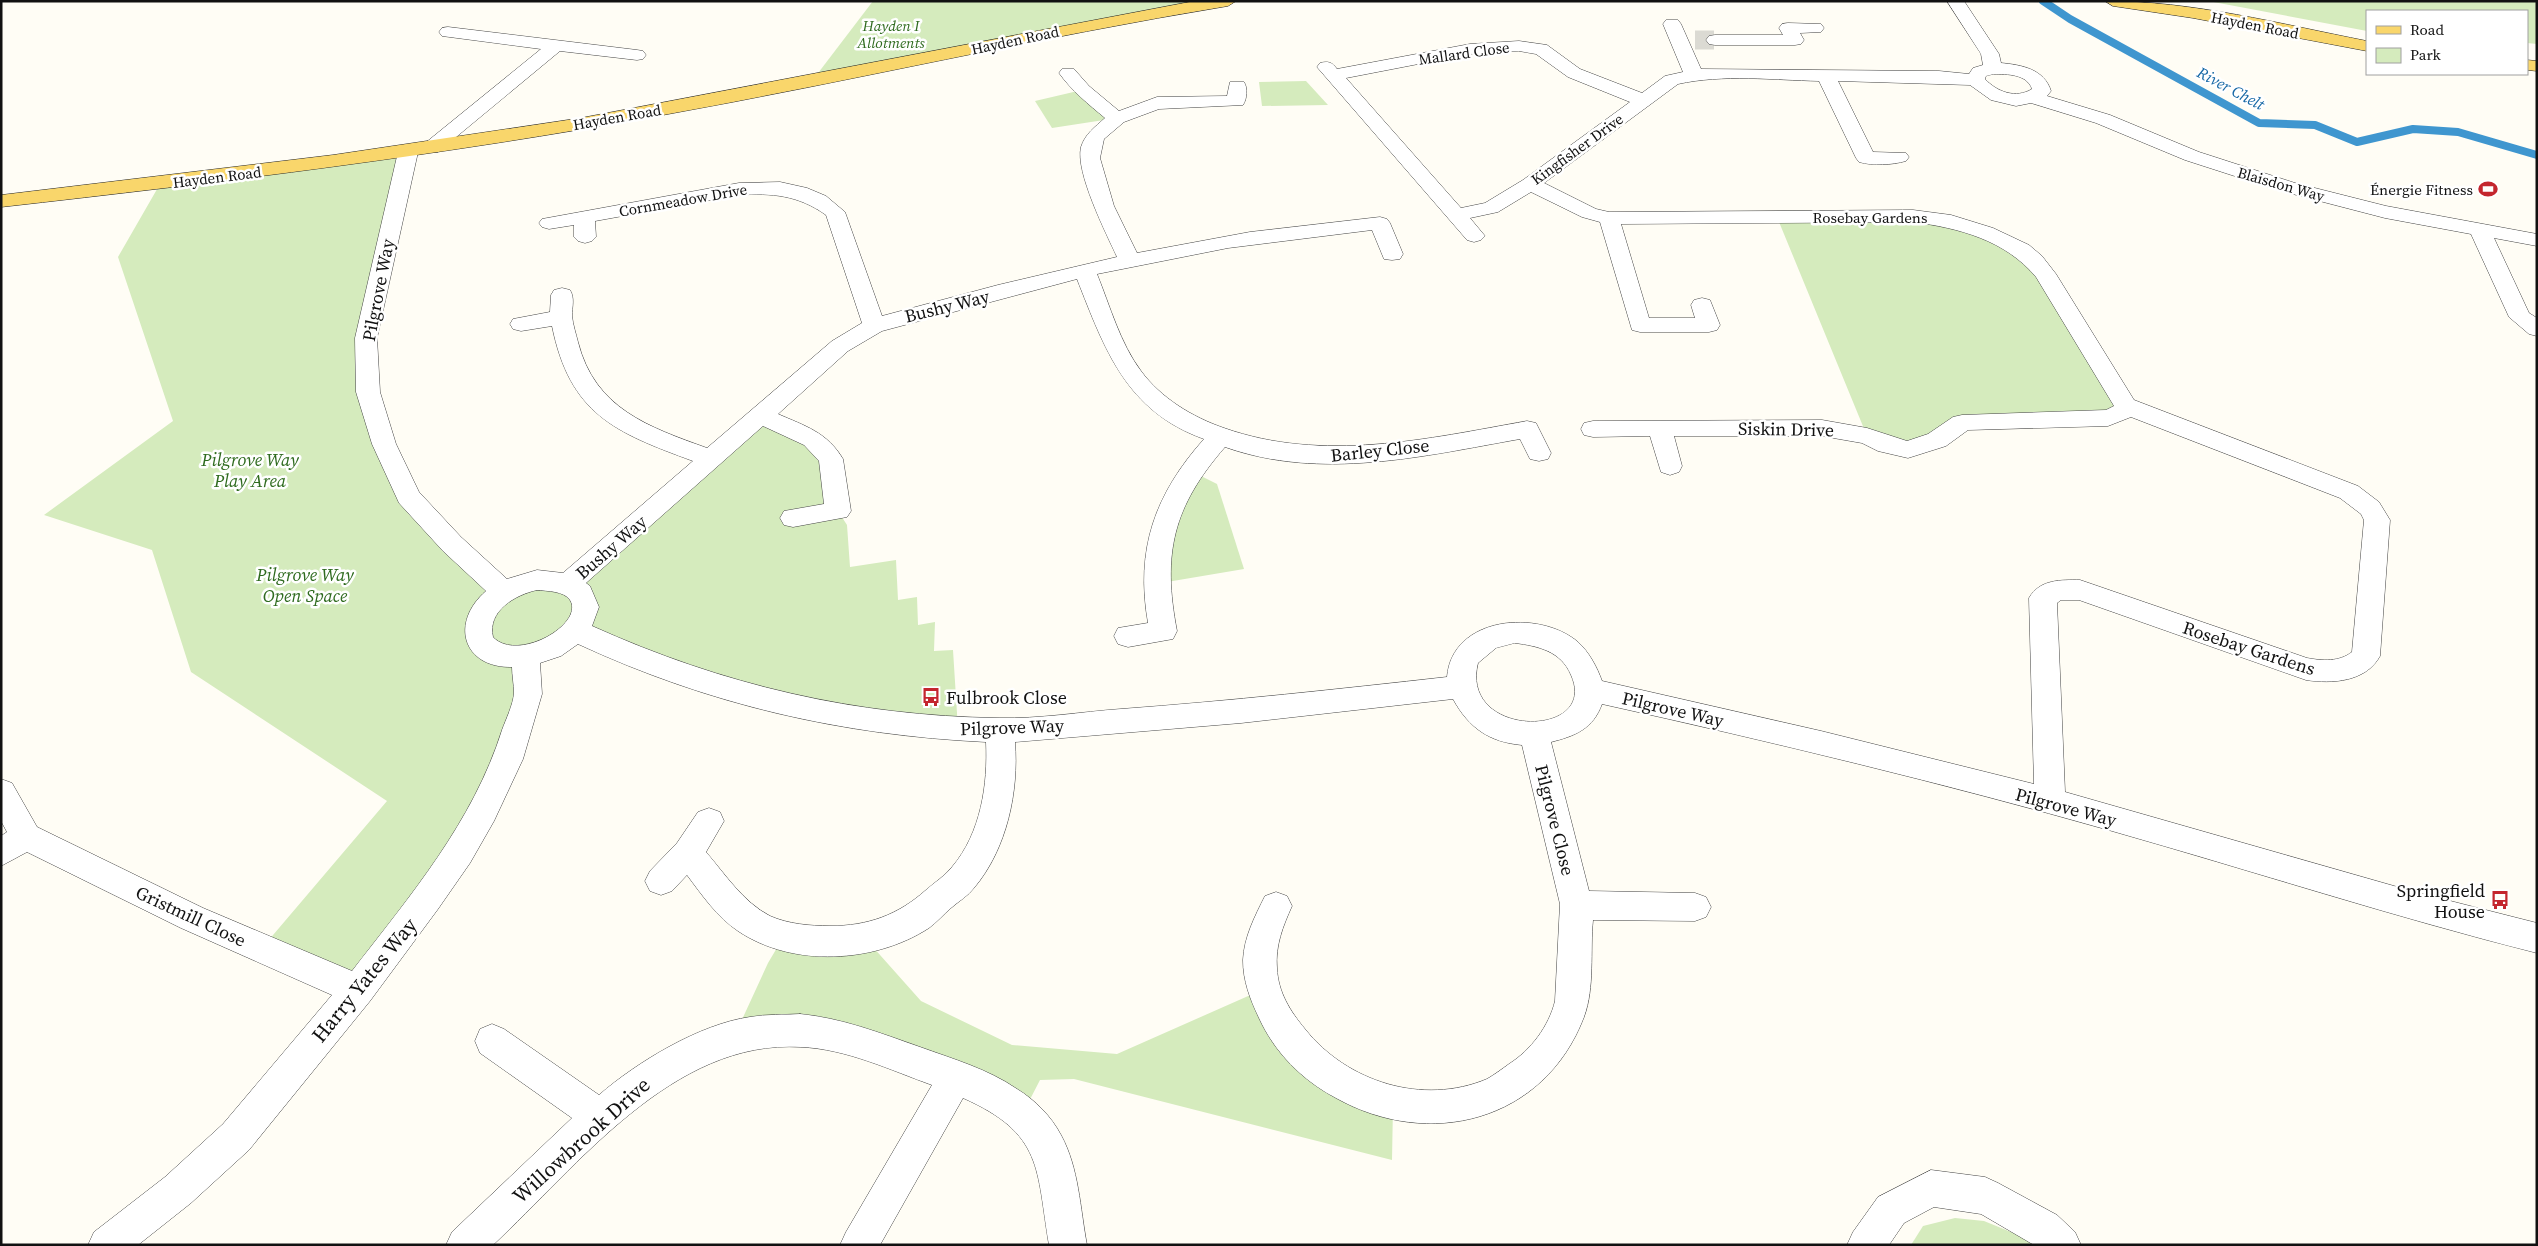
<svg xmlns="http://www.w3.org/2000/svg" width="2538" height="1246" font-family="'Source Serif 4',serif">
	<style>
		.green { fill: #d5ebbd }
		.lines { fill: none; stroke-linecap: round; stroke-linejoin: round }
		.stream { stroke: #3f96cf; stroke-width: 8 }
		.minor-tunnel { stroke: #dbdad3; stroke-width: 19; stroke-dasharray: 19 10; stroke-linecap: butt }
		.minor-casing { stroke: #444; stroke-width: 1 }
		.major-casing { stroke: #222; stroke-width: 1 }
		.minor { fill: #fff; fill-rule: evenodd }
		.major { fill: #f9d66b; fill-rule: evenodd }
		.labels { text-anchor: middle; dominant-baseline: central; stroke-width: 5; stroke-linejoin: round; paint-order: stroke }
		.far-park-label { font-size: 15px; font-style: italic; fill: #2f6b1f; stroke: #fff }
		.far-street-label { font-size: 15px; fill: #111; stroke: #fff }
		.far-poi-label { font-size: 15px; fill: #111; stroke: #fff; text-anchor: end }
		.far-water-label { font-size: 16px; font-style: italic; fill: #1768a6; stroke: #fff }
		.street-label { font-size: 18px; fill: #111; stroke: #fff }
		.park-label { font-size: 18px; font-style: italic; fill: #2f6b1f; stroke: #fff }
		.poi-label { font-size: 18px; fill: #111; stroke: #fff; text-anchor: start }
		.near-street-label { font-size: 21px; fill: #111; stroke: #fff }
	</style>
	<rect width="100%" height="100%" fill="#fffdf5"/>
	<g class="green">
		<path d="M873,1H1228L812,81Z"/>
		<path d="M2208,1H2537V44L2527,43V11H2367V31Z"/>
		<path d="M1306,81L1328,105L1262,106L1259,82Z"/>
		<path d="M1082,90L1117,118L1052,128L1035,101Z"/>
		<path d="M408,152L368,392L408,497L504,592L555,580L762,416L813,439L838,511L847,525L850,567L896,560L898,600L917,597L918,625L935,622L934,651L953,650L958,729L821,713L576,631L536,654L520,726L358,990L262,948L387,801L191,672L152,550L44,515L173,421L118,257L160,184Z"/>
		<path d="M1913,216L2020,250L2121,413L1976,421L1924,445L1867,436L1777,217Z"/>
		<path d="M1191,471L1217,484L1244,569L1155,584Z"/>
		<path d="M784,936L864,937L921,1001L1012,1045L1117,1054L1264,989L1274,1015L1393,1105L1392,1160L1074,1079L1040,1080L1023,1113L851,1040L734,1037L768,963Z"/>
		<path d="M1955,1218L1984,1221L2033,1241L2037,1245H1911L1923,1226Z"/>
	</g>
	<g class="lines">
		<path class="stream" d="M2043,1L2070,19L2259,123L2315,125L2357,142L2413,129L2458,132L2537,155"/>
		<path class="minor-tunnel" d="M1695,40H1715"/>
		<g class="minor-casing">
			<g id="minor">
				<path d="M1947,1H1964L1999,54L2001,63C2022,65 2044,69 2051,91L2047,96L2110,115L2199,152L2295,183L2386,206L2537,234V246L2494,238L2529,313L2537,318V336L2529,334L2509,317L2471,234L2385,218L2281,191L2185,160L2096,123L2031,103L2016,106L1991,100L1970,85L1838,81L1873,152L1906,153L1909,157L1906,161C1892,165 1873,166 1859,162L1856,158L1819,81C1773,80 1723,74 1678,84L1544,183L1596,209L1609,212L1913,210L1951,215L1993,228L2029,245L2042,256L2056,274L2134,400L2358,486L2379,502L2390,520L2380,656C2366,682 2332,684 2306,680L2079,600H2061L2057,603L2065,792L2415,892L2537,923V953C2394,917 2253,871 2112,831C1943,783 1773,742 1602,704C1593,729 1575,736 1551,742L1589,891L1695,893L1706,897L1711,907L1706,917L1695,921L1593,920C1590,951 1595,987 1584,1017C1544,1122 1429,1150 1336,1098C1302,1080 1275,1053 1259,1018C1250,999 1243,981 1243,960C1244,937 1255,916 1265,896L1276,892L1287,896L1292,906C1283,926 1275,946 1277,968C1278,992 1290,1011 1305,1029C1347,1082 1423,1106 1487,1079C1494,1075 1502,1069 1509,1064C1531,1050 1549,1026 1555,1001L1560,904L1522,745C1489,742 1469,728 1453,699L1241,723L1015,742C1019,791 1007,849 974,888C968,896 959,901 951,908C944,914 937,922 929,928C875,963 793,968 738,931C717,917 702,895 687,875L672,891L661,895L650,891L645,881L650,871L677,843L698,812L709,808L720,812L724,821L706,852C725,874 743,902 770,916C788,924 810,926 830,926C868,926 898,915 926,890C935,882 945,876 952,867C981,833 988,784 986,742C841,735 710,705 578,644L561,656L540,663L542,694L523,759L494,821L470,863L438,909L370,1001L249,1150L191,1203L138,1245H88L94,1232L165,1177L223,1124L332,995L181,928L27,852L1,866V836L7,832L1,821V779L12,783L37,827L203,908L352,971C410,896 473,822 502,730C506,719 513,705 514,693C514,685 512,675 512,667C462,668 450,622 486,591L443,551L399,503L372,444L356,392L355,338L398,152L401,148H415L418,152L377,338L380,392L396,444L419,492L461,537L507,579L537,570L563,573L693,461C614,432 570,414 552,326L521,331L513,329L510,324L513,319L550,312L551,295L554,290L562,288L570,290C575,298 572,307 572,316C573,325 576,334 578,342C595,409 649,427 707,448L832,341L862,323L826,215C798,195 772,193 739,195L595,221L596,237L592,241L585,243L578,241L574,237V225L549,229L542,227L539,223L542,219L739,183L780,182L807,188L826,196L845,212L882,316L998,285L1117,257C1106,233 1075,172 1081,147C1085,134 1095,127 1105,118C1088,104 1072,91 1059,73L1062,69H1074L1089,86L1119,111L1157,97L1227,96L1230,82H1244C1248,88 1247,99 1243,105L1159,109L1124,122L1104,139L1100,158L1114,206L1137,253L1250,232L1380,217L1387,219L1390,223L1403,254L1400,259L1392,260L1384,259L1372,230L1228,248L1097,274C1110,306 1120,343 1141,371C1161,398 1192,417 1224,428C1323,463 1427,439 1527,421L1536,423L1551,453L1548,459L1539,461L1530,459L1520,439C1424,456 1321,481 1225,447C1173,507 1162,553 1177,631L1173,639L1128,647L1118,644L1114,636L1118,628L1148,623C1135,549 1155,494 1204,439C1126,411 1105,350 1077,279L882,331L848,351L778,414C805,426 827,432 843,459L851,511L847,517L793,527L784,525L780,518L784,511L824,504L819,461L804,445L763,426L586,583L590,586L599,607L592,626C723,685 855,716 999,718C1040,719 1080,712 1121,709C1230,701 1339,689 1447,677C1452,616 1539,609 1578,642C1589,652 1597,667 1602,681L1821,731L2034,784L2029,598C2040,579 2061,580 2080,580L2307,658C2323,661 2339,662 2352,652L2364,520L2361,514L2340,498L2131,417L2108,426L1968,430L1946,446L1908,458L1878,451L1862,443L1822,436H1674L1682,466L1679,472L1670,475L1661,472L1650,436L1593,437L1584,435L1581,429L1584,423L1593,421L1822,420L1867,428L1907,441L1928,434L1953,417L1962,415L2106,410L2114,406L2036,277C2005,240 1959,228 1913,222L1621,224L1649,318H1695L1691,305L1694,300L1702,298L1710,300L1720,325L1717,330L1709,332H1640L1632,330L1600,222L1582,217L1531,192L1498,212L1470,218L1485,236L1481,240L1474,242L1467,240L1317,67L1320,63C1328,61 1332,62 1337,69L1470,44L1519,41L1547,45L1580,69L1642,93L1665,76L1683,72L1663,24L1666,20H1678L1681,24L1701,69L1939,71L1969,74L1973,68L1983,65L1981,54ZM1519,51L1536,54L1568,77L1630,102L1523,180L1485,203L1461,208L1346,78L1470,54ZM1994,74C2007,74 2027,74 2032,89C2016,99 1997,92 1985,79L1986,76ZM537,590C547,591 564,591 570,600C585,624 517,663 493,637C487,611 515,595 537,590ZM1515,643C1538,646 1561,651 1571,675C1600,739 1459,739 1478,663L1496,648Z"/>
				<path d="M1788,23L1821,24L1824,28L1821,32L1800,33L1804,40L1801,44L1795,45H1715L1709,44L1706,40L1709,36L1715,35H1783L1779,28L1782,24Z"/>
				<path d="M448,27L637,50L643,51L646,55L643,59L637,60L560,51L438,152H424L421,148L424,144L541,49L442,36L439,32L442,28Z"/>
				<path d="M800,1014C842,1018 880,1033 920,1047C953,1059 988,1069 1017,1089C1035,1100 1051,1116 1061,1135C1079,1168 1080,1208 1087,1245H1049C1036,1169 1044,1134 963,1098L880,1245H840L846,1232L932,1085C890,1070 847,1049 801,1047C673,1039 578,1166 493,1245H446L452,1232L572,1118L480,1053L475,1041L480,1029L492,1024L504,1029L599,1095C637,1062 700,1024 750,1017C767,1014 784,1015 800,1014Z"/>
				<path d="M1931,1170L1985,1177L1998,1183L2057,1215L2075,1232L2081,1245H2034L1981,1214L1934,1207L1904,1223L1889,1245H1847L1853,1232L1878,1197Z"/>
			</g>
		</g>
		<g class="major-casing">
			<g id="major">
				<path d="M1195,1H1236L1228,6C1039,37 852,81 663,115C444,155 223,182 1,207V195L333,155L581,118Z"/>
				<path d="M2105,1C2193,1 2280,24 2367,41V51L2193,18L2113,6Z"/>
				<path d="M2527,60L2537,61V71L2527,70Z"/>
			</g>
		</g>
		<use href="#minor" class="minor"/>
		<use href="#major" class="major"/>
	</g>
	<defs>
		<g id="stadium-bare" transform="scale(1.5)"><path d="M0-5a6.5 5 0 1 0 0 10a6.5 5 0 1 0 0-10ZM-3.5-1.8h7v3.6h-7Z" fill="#c4262e" stroke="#fff" stroke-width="2.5" paint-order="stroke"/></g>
		<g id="bus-bare" transform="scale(1.5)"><path d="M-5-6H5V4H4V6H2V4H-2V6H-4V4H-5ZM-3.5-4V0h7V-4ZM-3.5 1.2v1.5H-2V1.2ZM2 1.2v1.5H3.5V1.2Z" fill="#c4262e" stroke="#fff" stroke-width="2.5" paint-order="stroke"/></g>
	</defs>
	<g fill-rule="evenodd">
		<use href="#stadium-bare" x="2488" y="189"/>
		<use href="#bus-bare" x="931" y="697"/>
		<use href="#bus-bare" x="2500" y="900"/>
	</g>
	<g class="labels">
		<g class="far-park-label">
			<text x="891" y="25">Hayden I<tspan x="891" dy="17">Allotments</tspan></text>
		</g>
		<g class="far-street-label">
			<text transform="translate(2255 25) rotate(11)">Hayden Road</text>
			<text transform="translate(1015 40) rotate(-12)">Hayden Road</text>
			<text transform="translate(1464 53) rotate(-8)">Mallard Close</text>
			<text transform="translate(617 117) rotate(-10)">Hayden Road</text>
			<text transform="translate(1577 149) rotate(-36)">Kingfisher Drive</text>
			<text transform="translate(217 177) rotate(-7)">Hayden Road</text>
			<text transform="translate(2281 184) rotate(16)">Blaisdon Way</text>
			<text transform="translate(683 200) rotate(-10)">Cornmeadow Drive</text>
			<text x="1870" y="217">Rosebay Gardens</text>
		</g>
		<g class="far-poi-label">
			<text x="2473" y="189">Énergie Fitness</text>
		</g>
		<g class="far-water-label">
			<text transform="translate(2231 88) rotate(28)">River Chelt</text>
		</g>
		<g class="street-label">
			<text transform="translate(378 290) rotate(-79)">Pilgrove Way</text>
			<text transform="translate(947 306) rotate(-14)">Bushy Way</text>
			<text transform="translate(1786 429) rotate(1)">Siskin Drive</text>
			<text transform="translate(1380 450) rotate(-6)">Barley Close</text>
			<text transform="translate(611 547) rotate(-41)">Bushy Way</text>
			<text transform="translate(2249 648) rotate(18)">Rosebay Gardens</text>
			<text transform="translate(1673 709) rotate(13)">Pilgrove Way</text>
			<text transform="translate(1012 727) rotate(-2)">Pilgrove Way</text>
			<text transform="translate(2066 807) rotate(15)">Pilgrove Way</text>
			<text transform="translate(1555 820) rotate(76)">Pilgrove Close</text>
			<text transform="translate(191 916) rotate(25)">Gristmill Close</text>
		</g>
		<g class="park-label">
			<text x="250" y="459">Pilgrove Way<tspan x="250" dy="21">Play Area</tspan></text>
			<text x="305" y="574">Pilgrove Way<tspan x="305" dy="21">Open Space</tspan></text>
		</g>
		<g class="poi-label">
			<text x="946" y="697">Fulbrook Close</text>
			<text x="2485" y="890" text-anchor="end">Springfield<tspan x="2485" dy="21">House</tspan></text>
		</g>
		<g class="near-street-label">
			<text transform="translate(364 980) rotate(-51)">Harry Yates Way</text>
			<text transform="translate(581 1140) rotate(-42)">Willowbrook Drive</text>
		</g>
	</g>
	<rect width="2538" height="1246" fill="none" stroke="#111111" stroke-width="5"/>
	<rect x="2366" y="10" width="162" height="65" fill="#ffffff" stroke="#a0a0a0"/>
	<rect x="2376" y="26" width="25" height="8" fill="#f9d66b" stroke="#a0a0a0"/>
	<text x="2410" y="35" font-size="15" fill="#111111">Road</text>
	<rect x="2376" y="48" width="25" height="15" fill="#d5ebbd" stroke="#a0a0a0"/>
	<text x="2410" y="60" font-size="15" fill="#111111">Park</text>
</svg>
